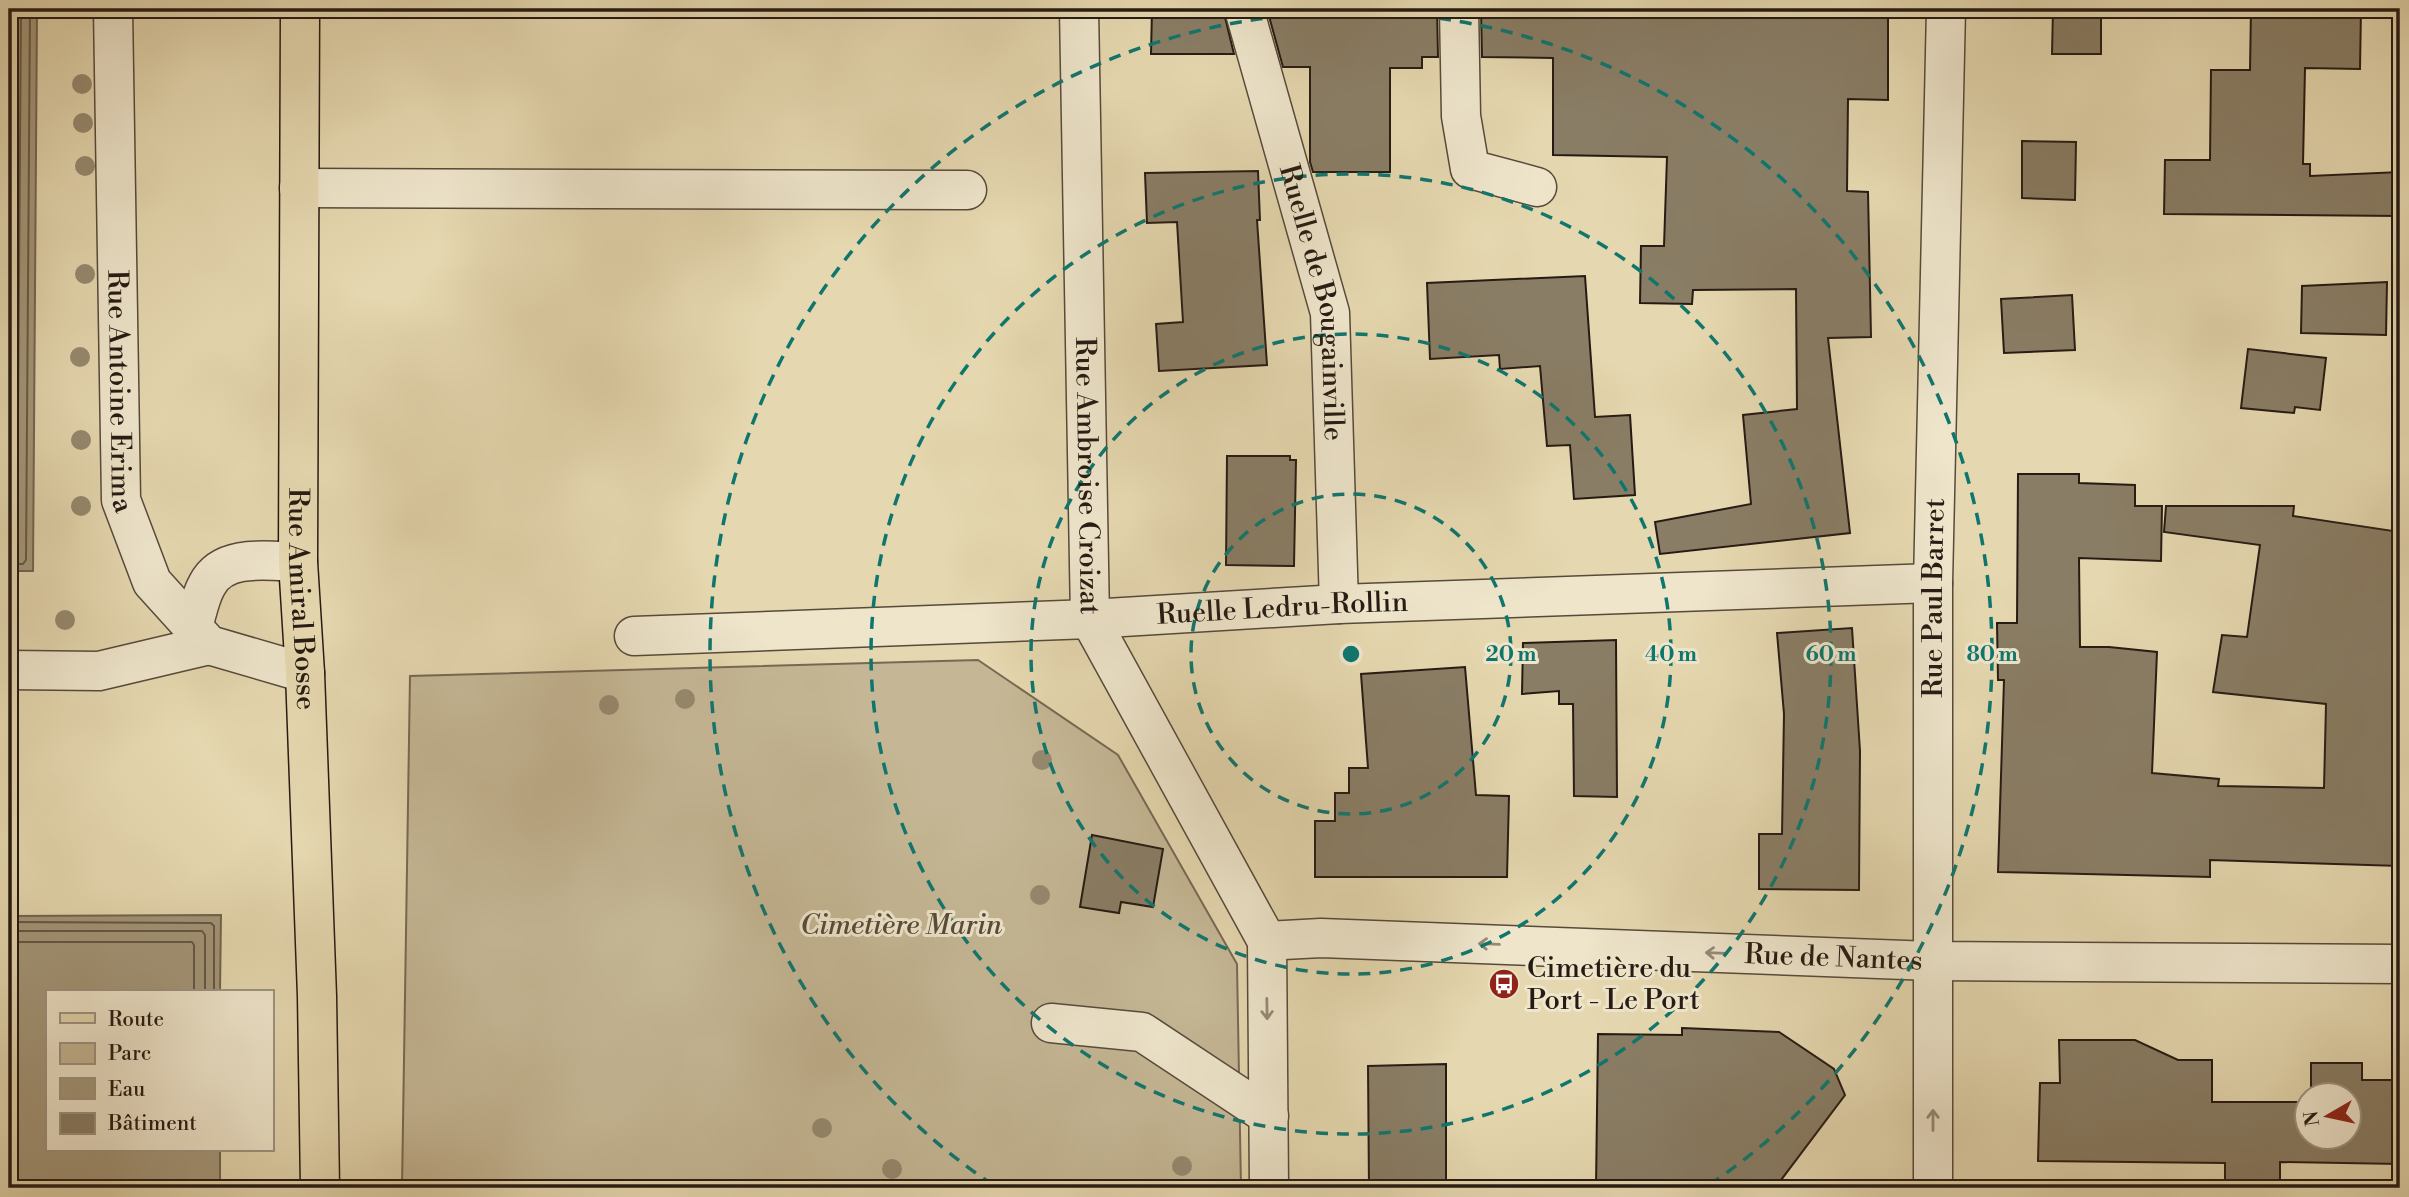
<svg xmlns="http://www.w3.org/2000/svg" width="2409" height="1197" font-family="'Libre Bodoni',serif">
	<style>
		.green { fill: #c5b795; stroke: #766954; stroke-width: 2 }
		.water { fill: #a4977a; stroke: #726551; stroke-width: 2 }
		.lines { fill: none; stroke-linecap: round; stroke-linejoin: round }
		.shore { stroke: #655947; stroke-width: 2 }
		.building { fill: #897d65; stroke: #261b14; stroke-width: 2 }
		.minor-casing { stroke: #564a3b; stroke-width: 41 }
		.major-casing { stroke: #261b14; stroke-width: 41 }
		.minor { stroke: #eee5cb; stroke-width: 38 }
		.major { stroke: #e5d7af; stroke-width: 38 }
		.tree { fill: #96896f }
		.oneway { stroke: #948a79 }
		.ring { fill: none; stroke: #0f766e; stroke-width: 3.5; stroke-dasharray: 12 9 }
		.labels { text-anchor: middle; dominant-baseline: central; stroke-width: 6; stroke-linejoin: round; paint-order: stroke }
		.street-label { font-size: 28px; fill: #261b14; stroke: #eee5cb }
		.park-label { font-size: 28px; font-style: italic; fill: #564a3b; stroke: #eee5cb }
		.poi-label { font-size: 28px; fill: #261b14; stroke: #eee5cb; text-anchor: start }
		.centre { fill: #0f766e; stroke: #eee5cb; stroke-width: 3.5 }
		.ring-label { font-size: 21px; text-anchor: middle; font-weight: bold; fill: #0f766e; stroke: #eee5cb; stroke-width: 6; stroke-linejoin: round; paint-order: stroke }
	</style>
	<rect width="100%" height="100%" fill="#e5d7af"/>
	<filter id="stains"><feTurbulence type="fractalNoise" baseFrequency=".00286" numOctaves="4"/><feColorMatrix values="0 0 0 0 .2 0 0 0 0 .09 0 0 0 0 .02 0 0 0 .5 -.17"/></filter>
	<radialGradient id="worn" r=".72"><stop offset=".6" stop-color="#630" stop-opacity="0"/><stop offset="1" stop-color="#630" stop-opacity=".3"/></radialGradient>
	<path class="green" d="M978,660L1118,755L1237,964L1241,1188H402L410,676Z"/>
	<g class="water">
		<path d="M9,9H37L33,571H9Z"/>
		<path d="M221,915L220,992H47V1150H220V1188H9V916Z"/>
	</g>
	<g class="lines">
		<g class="shore">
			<path d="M9,277L11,9"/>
			<path d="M9,555H15L17,551L21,9"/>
			<path d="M9,564H23L26,560L30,9"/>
			<path d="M9,922L211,923L214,926V992"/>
			<path d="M9,931H202L205,935V992"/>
			<path d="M9,942H192L194,945V992"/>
		</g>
	</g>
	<g class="building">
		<path d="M1152,9H1223L1234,54H1151Z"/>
		<path d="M1267,9H1437L1438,57H1422V68H1390V172H1313L1310,162V67H1283Z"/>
		<path d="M1481,9H1888V100L1848,99L1847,191L1868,192L1871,337L1828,338L1850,533L1660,554L1655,522L1751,504L1743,415L1797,409L1796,289L1693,290L1692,304L1640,303L1641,246H1664L1667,157L1553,155V58L1482,57Z"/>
		<path d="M2053,9H2101V54H2052Z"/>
		<path d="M2251,9H2361L2360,69L2305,68L2303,164H2310V176L2400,172V216L2164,214L2165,160H2210L2211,70H2250Z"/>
		<path d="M2022,141L2076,142L2075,200L2022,198Z"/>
		<path d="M1258,171L1260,220H1257L1267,365L1159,371L1156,324L1183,322L1177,222L1147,223L1145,173Z"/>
		<path d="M1585,276L1595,417L1630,415L1635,495L1574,499L1570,445L1547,446L1540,366L1500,369L1499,355L1430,359L1427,283Z"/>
		<path d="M2387,282L2386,335L2301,333L2302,286Z"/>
		<path d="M2072,295L2075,350L2004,353L2001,299Z"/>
		<path d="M2248,349L2326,358L2320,410L2295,407L2294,413L2241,408Z"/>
		<path d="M1227,456H1290V460H1296L1294,566L1226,565Z"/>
		<path d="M2018,474H2079V483L2135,485V506H2162L2161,561L2079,558L2080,647H2109L2157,652L2152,773L2219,779L2218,786L2324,788L2326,704L2213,692L2222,635L2247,637L2260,545L2164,532L2166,506H2294L2293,516L2400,532V866L2210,860V877L1998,872L2004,680H1998L1997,623H2017Z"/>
		<path d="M1852,628L1860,751L1859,890L1759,889V834H1782L1784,714L1777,633Z"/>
		<path d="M1616,640L1617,797L1574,796L1573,704H1559V691L1522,694L1523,643Z"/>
		<path d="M1465,667L1476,795L1509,796L1507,877H1315V821H1335V793H1349V768H1368L1361,674Z"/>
		<path d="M1092,835L1163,849L1153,907L1121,902L1119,913L1080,907Z"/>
		<path d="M1682,1028L1779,1032L1834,1069L1845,1095L1775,1188H1596L1598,1034L1682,1035Z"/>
		<path d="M2059,1040H2135L2178,1060H2212V1102H2307V1138H2349V1096H2311V1063H2362V1080H2400V1164L2280,1162V1188H2225V1163L2038,1161L2040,1083H2060Z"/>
		<path d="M1446,1064V1188H1369L1368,1066Z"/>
	</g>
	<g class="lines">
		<g class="minor-casing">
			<g id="minor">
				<path id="s1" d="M113,9L121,500L152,582L209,645L305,673"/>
				<path id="s2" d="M1079,9L1090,619L1267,941L1269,1188"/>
				<path id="s3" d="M1244,9L1330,313L1339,604"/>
				<path d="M1459,9L1461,116L1470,169L1537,187"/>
				<path d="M299,188L967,190"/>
				<path d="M193,627C197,614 200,597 207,585C223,553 269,561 298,562"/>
				<path id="s4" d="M634,636L1090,619L1339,604L1933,583"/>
				<path d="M9,670L99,671L209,645"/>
				<path id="s5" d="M1267,941L1321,938L1932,961L2400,964"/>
				<path d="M1051,1023L1142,1032L1269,1116"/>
				<path id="s6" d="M1933,1188V583L1946,9"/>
			</g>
		</g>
		<g class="major-casing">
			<g id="major">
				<path id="s7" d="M300,9L298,562L305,673L317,996L320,1188"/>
			</g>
		</g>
		<use href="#minor" class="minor"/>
		<use href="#major" class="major"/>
	</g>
	<g class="tree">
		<circle cx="82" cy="84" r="10"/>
		<circle cx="83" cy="123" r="10"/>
		<circle cx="85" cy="166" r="10"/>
		<circle cx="85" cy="274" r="10"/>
		<circle cx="80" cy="357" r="10"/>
		<circle cx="81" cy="440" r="10"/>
		<circle cx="81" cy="506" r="10"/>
		<circle cx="65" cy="620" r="10"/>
		<circle cx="685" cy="699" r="10"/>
		<circle cx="609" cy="705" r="10"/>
		<circle cx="1042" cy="760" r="10"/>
		<circle cx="1040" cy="895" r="10"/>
		<circle cx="822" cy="1128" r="10"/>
		<circle cx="1182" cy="1166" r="10"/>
		<circle cx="892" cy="1169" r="10"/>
	</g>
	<defs><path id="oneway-shaft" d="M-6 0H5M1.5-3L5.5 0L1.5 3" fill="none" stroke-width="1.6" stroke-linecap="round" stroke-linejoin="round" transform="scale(1.75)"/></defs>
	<g class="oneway">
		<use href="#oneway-shaft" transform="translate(1489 944) rotate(-178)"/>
		<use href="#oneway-shaft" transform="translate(1716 953) rotate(-178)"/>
		<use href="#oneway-shaft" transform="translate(1267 1009) rotate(89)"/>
		<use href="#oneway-shaft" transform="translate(1933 1120) rotate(-90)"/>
	</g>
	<g class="ring">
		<circle cx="1351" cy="654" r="160"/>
		<circle cx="1351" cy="654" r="320"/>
		<circle cx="1351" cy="654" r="480"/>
		<path d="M993 1185A641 641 0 1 1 1709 1185"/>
	</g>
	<defs>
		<g id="bus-disc" transform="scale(1.575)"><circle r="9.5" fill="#8f2418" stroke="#eee5cb"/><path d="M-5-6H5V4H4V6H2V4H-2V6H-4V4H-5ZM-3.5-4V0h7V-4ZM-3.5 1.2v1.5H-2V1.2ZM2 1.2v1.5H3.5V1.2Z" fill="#fff"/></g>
	</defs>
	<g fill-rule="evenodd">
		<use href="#bus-disc" x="1504" y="984"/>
	</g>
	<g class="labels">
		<g class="street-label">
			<text stroke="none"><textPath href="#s3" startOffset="303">Ruelle de Bougainville</textPath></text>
			<text stroke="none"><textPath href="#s1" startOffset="382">Rue Antoine Erima</textPath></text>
			<text stroke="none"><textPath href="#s2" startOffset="467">Rue Ambroise Croizat</textPath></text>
			<text stroke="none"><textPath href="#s6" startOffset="590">Rue Paul Barret</textPath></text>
			<text stroke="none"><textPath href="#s7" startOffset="590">Rue Amiral Bosse</textPath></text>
			<text stroke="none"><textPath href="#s4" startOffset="649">Ruelle Ledru-Rollin</textPath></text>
			<text stroke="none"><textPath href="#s5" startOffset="567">Rue de Nantes</textPath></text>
		</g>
		<g class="park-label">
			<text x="901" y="925">Cimetière Marin</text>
		</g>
		<g class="poi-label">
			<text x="1527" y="968">Cimetière du<tspan x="1527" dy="32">Port - Le Port</tspan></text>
		</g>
	</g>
	<circle cx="1351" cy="654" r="10" class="centre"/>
	<g class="ring-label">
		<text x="1511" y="661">20 m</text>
		<text x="1671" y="661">40 m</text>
		<text x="1831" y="661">60 m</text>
		<text x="1992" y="661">80 m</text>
	</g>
	<rect width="2409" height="1197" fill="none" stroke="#e5d7af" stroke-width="35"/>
	<rect x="10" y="10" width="2388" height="1176" fill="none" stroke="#261b14" stroke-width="3.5"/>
	<rect x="18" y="18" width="2374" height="1162" fill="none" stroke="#261b14" stroke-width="2"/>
	<rect x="46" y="990" width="228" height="161" fill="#eee5cb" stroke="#9e9482" stroke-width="2"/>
	<rect x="60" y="1013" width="35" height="10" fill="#e5d7af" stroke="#9e9482" stroke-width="2"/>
	<text x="108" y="1026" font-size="21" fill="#261b14">Route</text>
	<rect x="60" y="1043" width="35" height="21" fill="#c5b795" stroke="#9e9482" stroke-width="2"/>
	<text x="108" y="1060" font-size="21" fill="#261b14">Parc</text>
	<rect x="60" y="1078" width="35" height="21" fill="#a4977a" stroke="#9e9482" stroke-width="2"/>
	<text x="108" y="1096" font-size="21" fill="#261b14">Eau</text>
	<rect x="60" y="1113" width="35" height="21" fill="#897d65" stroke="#9e9482" stroke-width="2"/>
	<text x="108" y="1130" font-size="21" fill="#261b14">Bâtiment</text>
	<g transform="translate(2328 1116) rotate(261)"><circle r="33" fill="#eee5cb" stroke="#9e9482" stroke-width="2"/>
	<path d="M0-5L12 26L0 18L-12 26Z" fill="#8f2418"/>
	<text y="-10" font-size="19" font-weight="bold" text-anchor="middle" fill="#261b14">N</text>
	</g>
	<rect width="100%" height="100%" filter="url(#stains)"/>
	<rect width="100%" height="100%" fill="url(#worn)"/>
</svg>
